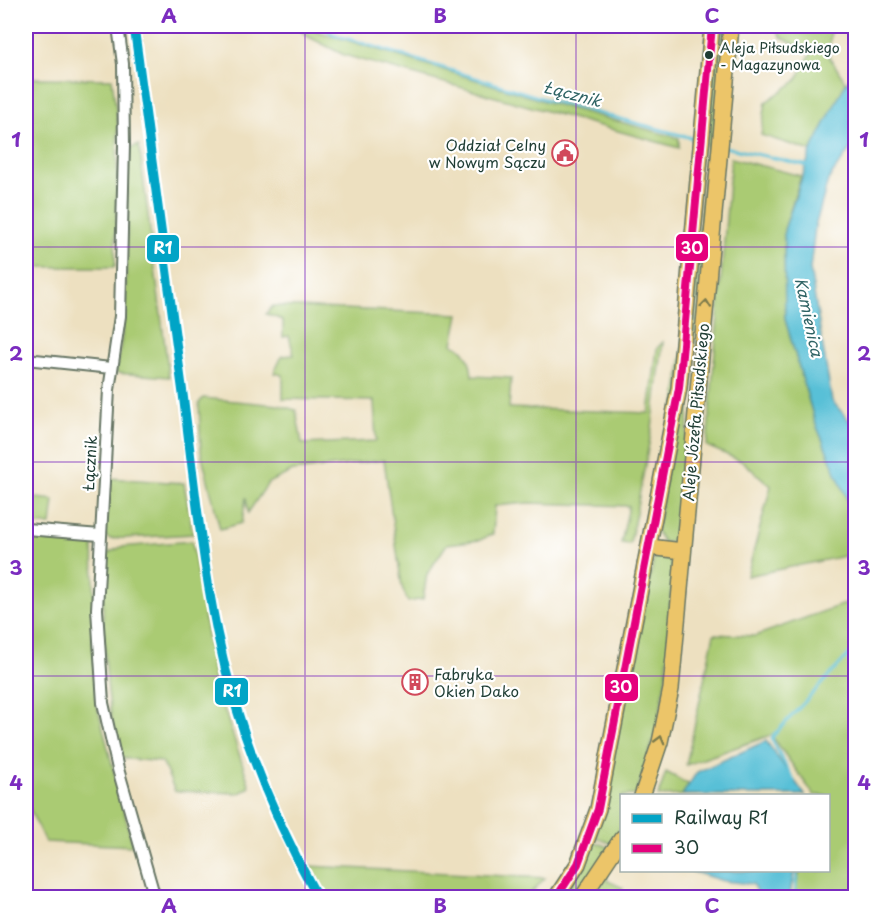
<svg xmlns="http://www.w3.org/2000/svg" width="881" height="923" font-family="'Playpen Sans',sans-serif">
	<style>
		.green { fill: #aacb73; stroke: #648454; stroke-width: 1.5 }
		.water { fill: #59c0d7; stroke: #3c7e86; stroke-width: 1.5 }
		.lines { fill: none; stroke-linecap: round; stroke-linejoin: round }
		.stream { stroke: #59c0d7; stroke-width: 3 }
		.minor-casing { stroke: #677665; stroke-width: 14 }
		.primary-casing { stroke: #677665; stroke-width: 18 }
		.minor { stroke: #fff; stroke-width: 10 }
		.primary { stroke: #ecc569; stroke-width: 15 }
		.bus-1-casing { stroke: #fff; stroke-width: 12 }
		.bus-1 { stroke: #e5007d; stroke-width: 8 }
		.rail-1-casing { stroke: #fff; stroke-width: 14 }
		.rail-1 { stroke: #02a4c6; stroke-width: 9 }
		.oneway { stroke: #7b7a4c }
		.grid { fill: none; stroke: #7b2cbf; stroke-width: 1.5; stroke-opacity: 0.55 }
		.bus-dot { fill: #1f3d34; stroke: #fff; stroke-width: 2 }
		.labels { text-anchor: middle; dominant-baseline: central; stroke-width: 4.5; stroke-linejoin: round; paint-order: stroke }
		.bus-label { font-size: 14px; fill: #1f3d34; stroke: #fff; text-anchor: start }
		.poi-label { font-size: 15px; fill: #1f3d34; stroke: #fff; text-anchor: end }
		.street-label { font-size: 15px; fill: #1f3d34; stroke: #fff }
		.water-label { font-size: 16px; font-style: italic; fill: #306465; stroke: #fff }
		.line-badge { stroke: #fff; stroke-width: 2 }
		.badge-label { font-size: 16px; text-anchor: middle; font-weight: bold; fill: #fff }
		.neatline { fill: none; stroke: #7b2cbf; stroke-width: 2 }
		.grid-label { font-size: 20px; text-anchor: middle; font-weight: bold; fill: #7b2cbf }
	</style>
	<rect width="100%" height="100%" fill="#fff"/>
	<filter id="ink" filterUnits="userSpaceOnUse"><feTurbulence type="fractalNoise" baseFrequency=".0167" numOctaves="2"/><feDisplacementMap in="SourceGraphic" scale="12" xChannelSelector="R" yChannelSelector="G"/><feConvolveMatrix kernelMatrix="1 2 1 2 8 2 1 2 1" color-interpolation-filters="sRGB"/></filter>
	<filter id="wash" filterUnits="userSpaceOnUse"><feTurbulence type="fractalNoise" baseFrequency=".008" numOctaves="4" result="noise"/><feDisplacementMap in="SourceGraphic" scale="24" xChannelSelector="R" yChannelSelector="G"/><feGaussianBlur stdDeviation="1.35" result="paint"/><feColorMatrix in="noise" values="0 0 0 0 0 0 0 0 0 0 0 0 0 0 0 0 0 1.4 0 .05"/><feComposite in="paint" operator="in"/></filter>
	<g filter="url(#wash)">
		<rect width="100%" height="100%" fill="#ede0c0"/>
		<g class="green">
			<path d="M295,26H310L317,31L547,102L679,138V148L344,55L307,36Z"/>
			<path d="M717,26H725L707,226L705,232L699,236Z"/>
			<path d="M775,26H831L829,56L846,83L811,151L761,135L766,102L796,81L811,53L781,37Z"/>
			<path d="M33,78L112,79L118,124L115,267H26V85Z"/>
			<path d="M139,145L169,377L116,373C131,299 125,224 128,149Z"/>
			<path d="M731,158L801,176L784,230L785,319L815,422L855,518V554L747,576L771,486L743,462L707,446Z"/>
			<path d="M696,258L702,262L678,535L672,542H663L657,532Z"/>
			<path d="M273,306L459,314L453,344C467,350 471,362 472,376L511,378L509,408L649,413L657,348L663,342L652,428L630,544L621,543L629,506L528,503L495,506L493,534L480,540L447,544L427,574L423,599L408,602L402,587L384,460L293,471L268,483L248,513L246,497L242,523L220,529L201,452L199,403L203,398L278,405L296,410L302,444L376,441L374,401L283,399V375L274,373L282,356L294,355L289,336L283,337V320L266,314Z"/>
			<path d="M108,478L184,483L193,534L109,539L104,535Z"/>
			<path d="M26,497L54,500L51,525H26Z"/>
			<path d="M31,535L93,539L95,633L92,636L97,705L133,846L45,842L26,801V559H28Z"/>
			<path d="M192,541L214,678L250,787L240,793L175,791L162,762L119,758C108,710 104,659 103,610C103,591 101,572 106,554L121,547Z"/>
			<path d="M658,556L668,558L672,566L667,670L658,724L636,795L622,796L621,826L612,844L595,837L654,559Z"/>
			<path d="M855,600V897H793L800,871L828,870V796L814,795L771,735L686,765L714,634L755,636Z"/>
			<path d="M666,772L697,789L696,795L658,796Z"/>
			<path d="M593,841L611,848L575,897L563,898Z"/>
			<path d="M308,866L545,878L527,897H328Z"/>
			<path d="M606,875L608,881L623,888L617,897L587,898Z"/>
		</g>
		<g class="water">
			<path d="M855,72V142L828,180L815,227L810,269L832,401L855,427V518L815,422L785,319L784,230L811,151L846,83Z"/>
			<path d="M766,741L805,795H682L697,772Z"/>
			<path d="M691,871H794L790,895L786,898L759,897L753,884L723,881Z"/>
		</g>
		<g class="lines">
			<g class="stream">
				<path d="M322,26L333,34L545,99L696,139"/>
				<path d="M725,147L809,166"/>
				<path d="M794,781L772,740L773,736L856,647"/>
				<path d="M795,898L797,870"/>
			</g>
		</g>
	</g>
	<g filter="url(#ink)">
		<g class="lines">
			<g class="minor-casing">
				<g id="minor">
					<path d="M118,26L123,64L124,145L120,316L109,390L97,609L103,703L118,769L155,898"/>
					<path d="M26,359L111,368"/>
					<path d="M26,529L100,535"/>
				</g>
			</g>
			<g class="primary-casing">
				<g id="primary">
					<path d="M649,547L683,551"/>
					<path d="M642,796L660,742L671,689L731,26"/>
					<path d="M556,898L578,864L598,809L679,388L712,26"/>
					<path d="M582,898L622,838"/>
				</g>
			</g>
			<use href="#minor" class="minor"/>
			<use href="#primary" class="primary"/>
			<g class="bus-1-casing">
				<path id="bus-1" d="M556,898L578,864L598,809L679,388L712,26"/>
			</g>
			<use href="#bus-1" class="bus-1"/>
			<g class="rail-1-casing">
				<path id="rail-1" d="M134,26C150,148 166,271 183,394C193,473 201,553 217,632C236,725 272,815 318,898"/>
			</g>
			<use href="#rail-1" class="rail-1"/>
		</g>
		<defs><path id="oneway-chevron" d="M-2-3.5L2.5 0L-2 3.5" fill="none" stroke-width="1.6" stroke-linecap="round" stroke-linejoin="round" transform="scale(1.5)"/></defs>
		<g class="oneway">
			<use href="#oneway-chevron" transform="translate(706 304) rotate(-84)"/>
			<use href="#oneway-chevron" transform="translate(660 740) rotate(-75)"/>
		</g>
	</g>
	<path class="grid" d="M305,26V898M576,26V898M26,247H856M26,462H856M26,676H856"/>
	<defs>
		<g id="civic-ring" transform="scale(1.35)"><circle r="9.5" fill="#fff" stroke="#d1495b" stroke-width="1.5"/><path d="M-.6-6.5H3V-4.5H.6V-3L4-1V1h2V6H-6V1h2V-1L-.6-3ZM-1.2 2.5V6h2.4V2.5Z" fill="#d1495b"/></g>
		<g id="building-ring" transform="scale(1.35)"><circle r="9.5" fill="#fff" stroke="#d1495b" stroke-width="1.5"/><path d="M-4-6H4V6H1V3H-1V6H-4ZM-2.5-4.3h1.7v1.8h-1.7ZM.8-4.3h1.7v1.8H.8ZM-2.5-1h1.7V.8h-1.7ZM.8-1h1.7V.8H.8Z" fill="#d1495b"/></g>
	</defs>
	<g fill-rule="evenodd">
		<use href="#civic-ring" x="565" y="153"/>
		<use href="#building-ring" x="415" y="682"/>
	</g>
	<circle class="bus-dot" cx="709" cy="55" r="5"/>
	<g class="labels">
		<g class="bus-label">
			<text x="720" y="47">Aleja Piłsudskiego<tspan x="720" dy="17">- Magazynowa</tspan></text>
		</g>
		<g class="poi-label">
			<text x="546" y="144">Oddział Celny<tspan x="546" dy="17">w Nowym Sączu</tspan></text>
			<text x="434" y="673" text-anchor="start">Fabryka<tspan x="434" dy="17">Okien Dako</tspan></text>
		</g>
		<g class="street-label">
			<text transform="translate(695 412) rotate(-85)">Aleje Józefa Piłsudskiego</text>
			<text transform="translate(89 463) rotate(-87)">Łącznik</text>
		</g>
		<g class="water-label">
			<text transform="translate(573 93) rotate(15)">Łącznik</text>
			<text transform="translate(810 317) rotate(78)">Kamienica</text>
		</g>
	</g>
	<g class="line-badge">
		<rect x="675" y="233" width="34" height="29" rx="6" fill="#e5007d"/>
		<rect x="146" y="234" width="34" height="29" rx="6" fill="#02a4c6"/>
		<rect x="604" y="673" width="35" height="29" rx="6" fill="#e5007d"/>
		<rect x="214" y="677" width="35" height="29" rx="6" fill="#02a4c6"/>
	</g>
	<g class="badge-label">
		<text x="692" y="254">30</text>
		<text x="163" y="254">R1</text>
		<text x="621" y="693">30</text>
		<text x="232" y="697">R1</text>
	</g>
	<rect width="881" height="923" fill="none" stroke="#fff" stroke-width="66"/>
	<rect x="620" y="794" width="210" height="78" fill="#ffffff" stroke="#a5b1ae" stroke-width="1.5"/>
	<rect x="632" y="814" width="30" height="9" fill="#02a4c6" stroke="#a5b1ae" stroke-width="1.5"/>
	<text x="674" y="824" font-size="18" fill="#1f3d34">Railway R1</text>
	<rect x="632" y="844" width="30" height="9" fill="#e5007d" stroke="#a5b1ae" stroke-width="1.5"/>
	<text x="674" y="854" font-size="18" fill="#1f3d34">30</text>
	<rect x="33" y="33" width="815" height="857" class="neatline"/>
	<g class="grid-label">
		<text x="169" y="23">A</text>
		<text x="440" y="23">B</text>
		<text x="712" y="23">C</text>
		<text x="16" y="147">1</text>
		<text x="864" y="147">1</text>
		<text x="16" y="361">2</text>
		<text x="864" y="361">2</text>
		<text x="16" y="575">3</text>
		<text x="864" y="575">3</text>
		<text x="16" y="790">4</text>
		<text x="864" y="790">4</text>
		<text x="169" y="913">A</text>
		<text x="440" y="913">B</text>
		<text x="712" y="913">C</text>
	</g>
</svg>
